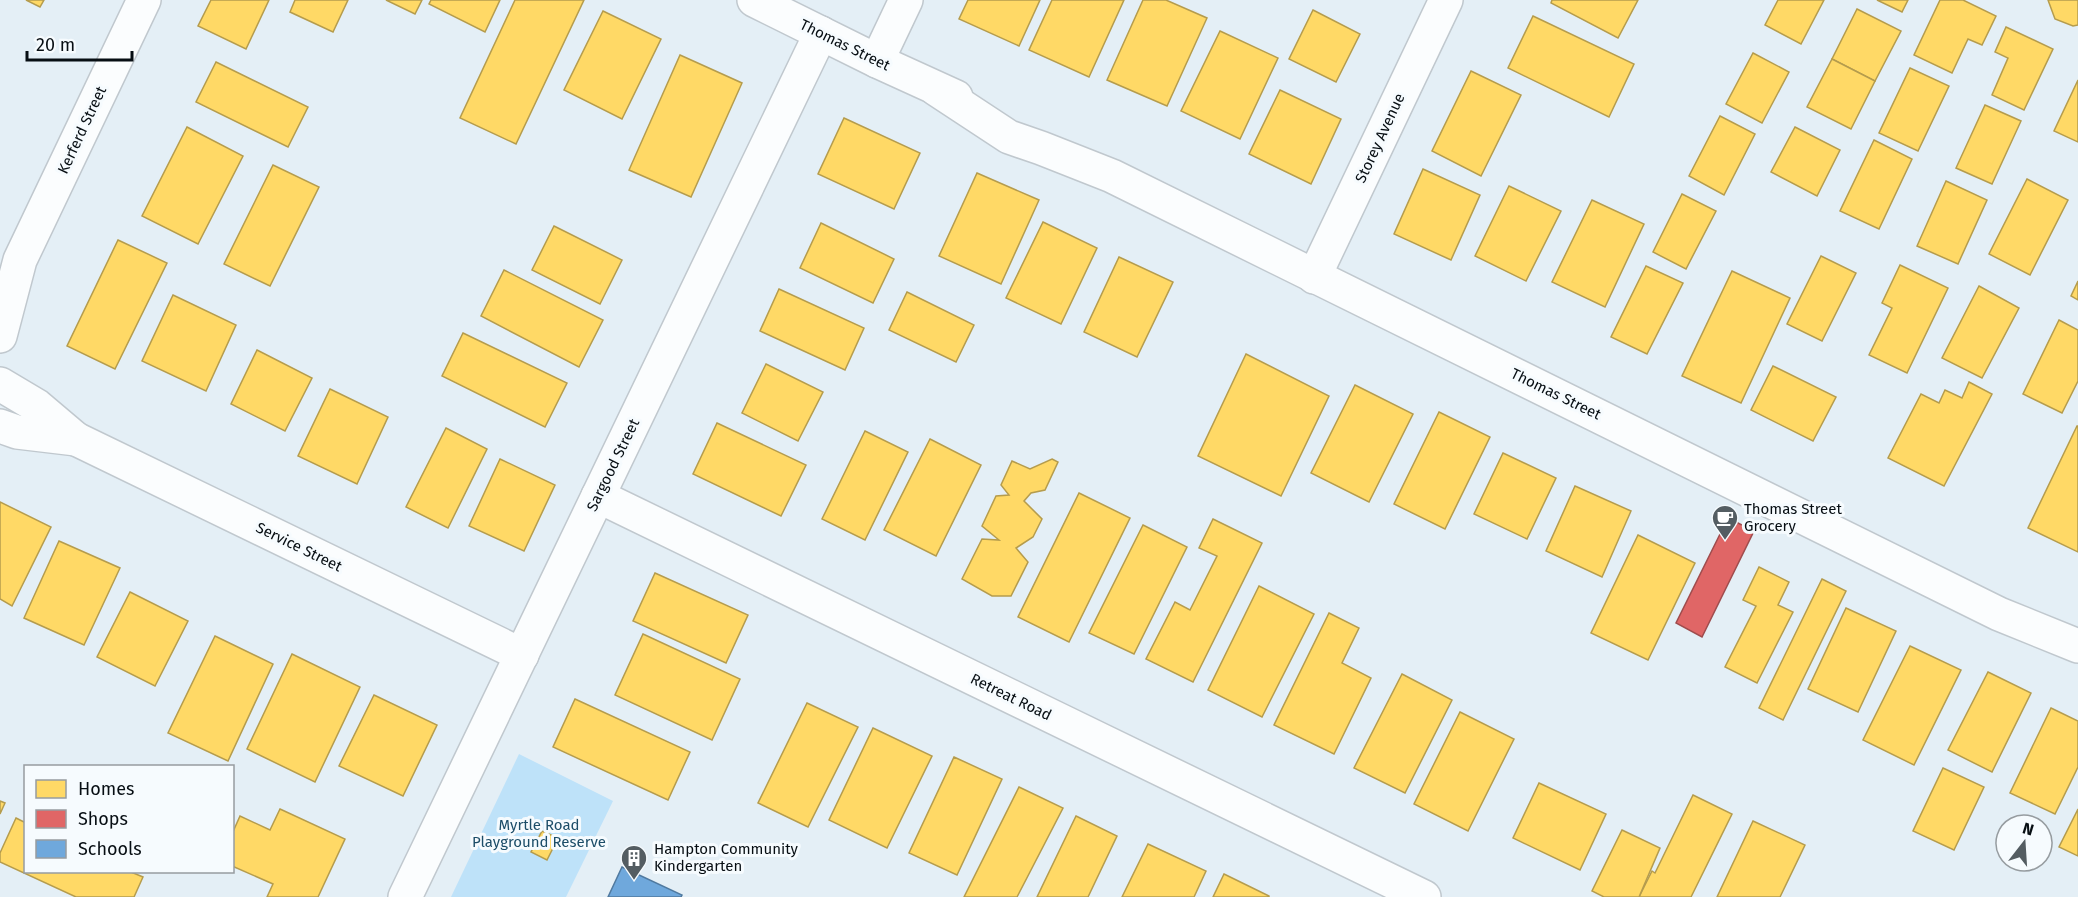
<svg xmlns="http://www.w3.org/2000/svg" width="2078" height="897" font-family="'Fira Sans',sans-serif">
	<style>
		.green { fill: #bee2f9 }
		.homes { fill: #ffd966; stroke: #b59c4d; stroke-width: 1.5 }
		.shops { fill: #e06666; stroke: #9f4c4d; stroke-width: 1.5 }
		.schools { fill: #6fa8dc; stroke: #507aa0; stroke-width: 1.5 }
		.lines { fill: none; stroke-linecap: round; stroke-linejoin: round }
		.street-casing { stroke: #c0c8ce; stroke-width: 36 }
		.street { stroke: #fbfdfe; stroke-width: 33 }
		.labels { text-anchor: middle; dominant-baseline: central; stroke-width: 6; stroke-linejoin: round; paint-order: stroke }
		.street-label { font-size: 15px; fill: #070e13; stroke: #f6fbfe }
		.poi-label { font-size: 15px; fill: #070e13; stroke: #f6fbfe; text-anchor: start }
		.park-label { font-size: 15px; fill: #1c4d68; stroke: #f6fbfe }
	</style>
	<rect width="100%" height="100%" fill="#e4eff6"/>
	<path class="green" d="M519,754L613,801L566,897H451Z"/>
	<g class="homes">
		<path d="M26,0H44L40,7Z"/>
		<path d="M211,0H269L246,49L198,26Z"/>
		<path d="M295,0H348L333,32L290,12Z"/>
		<path d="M386,0H422L415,14Z"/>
		<path d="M431,0H500L485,32L429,4Z"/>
		<path d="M515,0H584L516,144L460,118Z"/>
		<path d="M968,0H1040L1019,46L959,19Z"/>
		<path d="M1052,0H1124L1089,77L1029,50Z"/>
		<path d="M1143,0H1166L1207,18L1167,106L1107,80Z"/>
		<path d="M1552,0H1638L1618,38L1551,3Z"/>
		<path d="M1778,0H1824L1801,44L1765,25Z"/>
		<path d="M1877,0H1908L1902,12Z"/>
		<path d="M1940,0H1963L1996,16L1982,45L1968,39L1952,73L1914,55Z"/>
		<path d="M2048,0H2078V25L2073,26L2055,19Z"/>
		<path d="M1857,9L1901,31L1875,81L1832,59Z"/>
		<path d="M1313,10L1360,34L1336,82L1289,59Z"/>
		<path d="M603,11L661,39L622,119L564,90Z"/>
		<path d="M1533,16L1634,64L1609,117L1508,68Z"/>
		<path d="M2006,27L2053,49L2024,110L1992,95L2008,58L1995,52Z"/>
		<path d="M1220,31L1278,58L1240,139L1181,111Z"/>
		<path d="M1753,53L1789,72L1762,123L1726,104Z"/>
		<path d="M680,55L742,83L691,197L629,170Z"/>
		<path d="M1832,59L1875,81L1851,129L1807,107Z"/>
		<path d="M216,62L308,107L288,147L196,102Z"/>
		<path d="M1910,68L1949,86L1918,151L1879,133Z"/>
		<path d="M1471,71L1521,95L1481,176L1432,151Z"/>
		<path d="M2078,80V142L2054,131Z"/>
		<path d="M1280,90L1341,119L1311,184L1249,154Z"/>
		<path d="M1985,105L2021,121L1992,184L1956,168Z"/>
		<path d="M1720,116L1755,134L1724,195L1689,176Z"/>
		<path d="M844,118L920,153L894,209L818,174Z"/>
		<path d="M187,127L243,156L198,244L142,216Z"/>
		<path d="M1795,127L1840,150L1817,196L1771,172Z"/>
		<path d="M1874,140L1912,159L1879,229L1840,211Z"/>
		<path d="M273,165L319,187L270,286L224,264Z"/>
		<path d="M1423,169L1480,195L1451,260L1394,234Z"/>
		<path d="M977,173L1039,200L1001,284L939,256Z"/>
		<path d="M2027,179L2068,200L2030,275L1989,254Z"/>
		<path d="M1946,181L1987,200L1958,264L1917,246Z"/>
		<path d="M1509,186L1561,211L1526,281L1475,256Z"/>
		<path d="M1682,194L1716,211L1686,269L1653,252Z"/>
		<path d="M1592,200L1644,224L1605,307L1552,282Z"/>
		<path d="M1043,222L1097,248L1061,324L1006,298Z"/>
		<path d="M821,223L894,259L873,303L800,268Z"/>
		<path d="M554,226L622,260L600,304L532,270Z"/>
		<path d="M118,240L167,263L115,369L67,346Z"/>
		<path d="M1821,256L1856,273L1822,341L1787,324Z"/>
		<path d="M1119,257L1173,282L1137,357L1084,332Z"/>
		<path d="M1900,265L1948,288L1907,373L1869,355L1892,308L1882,303Z"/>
		<path d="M1646,266L1683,283L1647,354L1611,337Z"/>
		<path d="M504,270L603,320L579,367L481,316Z"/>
		<path d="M1732,271L1790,298L1741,403L1682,376Z"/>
		<path d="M2078,281V300L2071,296Z"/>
		<path d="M1979,286L2019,308L1982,378L1942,358Z"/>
		<path d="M779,289L864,328L845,370L760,331Z"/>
		<path d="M907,292L974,325L956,362L889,330Z"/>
		<path d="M173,295L236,325L206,391L142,361Z"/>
		<path d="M2059,320L2078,330V381L2062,413L2023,394Z"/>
		<path d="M463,333L567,383L545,427L442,376Z"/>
		<path d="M257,350L312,378L285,431L231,404Z"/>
		<path d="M1246,354L1329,396L1281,496L1198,456Z"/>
		<path d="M766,364L823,392L798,441L742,413Z"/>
		<path d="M1773,366L1836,397L1813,441L1751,410Z"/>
		<path d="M1969,382L1992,394L1944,486L1888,458L1921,394L1939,403L1945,390L1962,398Z"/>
		<path d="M1355,385L1413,414L1369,502L1311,473Z"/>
		<path d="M330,389L388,417L357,484L298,456Z"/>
		<path d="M1439,412L1490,437L1445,529L1394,504Z"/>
		<path d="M717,423L806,465L781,516L693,474Z"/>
		<path d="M2077,426H2078V552L2028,528Z"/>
		<path d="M446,428L487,449L448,528L406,507Z"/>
		<path d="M865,431L908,452L865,540L822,519Z"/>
		<path d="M930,439L981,465L936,556L884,530Z"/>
		<path d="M1503,453L1556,478L1527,539L1474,514Z"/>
		<path d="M500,459L555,485L524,551L469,526Z"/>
		<path d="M1052,459L1058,462L1045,490L1031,493L1024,501L1042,519L1033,537L1016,548L1028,562L1011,596H992L962,579L982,539L999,540L982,526L996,496L1009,495L1001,485L1012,461L1030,469Z"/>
		<path d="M1575,486L1631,511L1602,577L1546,551Z"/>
		<path d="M1079,493L1130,518L1069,642L1018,617Z"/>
		<path d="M0,502L51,527L12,606L0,599Z"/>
		<path d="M1213,519L1262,543L1193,682L1146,659L1175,602L1190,610L1217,556L1199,548Z"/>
		<path d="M1143,525L1187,547L1134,654L1089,633Z"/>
		<path d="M1638,535L1695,563L1648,660L1591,633Z"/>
		<path d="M59,541L120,568L84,645L24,618Z"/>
		<path d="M1759,567L1789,582L1778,605L1793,612L1757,683L1725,667L1756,606L1743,600Z"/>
		<path d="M655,573L748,615L726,663L633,621Z"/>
		<path d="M1822,579L1846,591L1783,720L1759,708Z"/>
		<path d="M1259,586L1314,614L1262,717L1208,690Z"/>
		<path d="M130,592L188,621L155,686L97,657Z"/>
		<path d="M1846,608L1896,631L1858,712L1808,689Z"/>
		<path d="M1329,613L1359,628L1342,663L1371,678L1334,754L1274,725Z"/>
		<path d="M643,634L740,679L712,740L615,695Z"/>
		<path d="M215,636L273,664L228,761L168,733Z"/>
		<path d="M1910,646L1961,670L1914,765L1863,740Z"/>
		<path d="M292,654L360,687L315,782L247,749Z"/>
		<path d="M1988,672L2031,693L1992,772L1948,750Z"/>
		<path d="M1402,674L1452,700L1405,793L1354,768Z"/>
		<path d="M374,695L437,725L403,796L339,766Z"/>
		<path d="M575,699L690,752L668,800L553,747Z"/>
		<path d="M807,703L858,727L808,827L758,803Z"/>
		<path d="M2051,708L2078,721V767L2055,814L2010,793Z"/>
		<path d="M1460,712L1514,739L1468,831L1414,804Z"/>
		<path d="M873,728L932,756L887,848L829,820Z"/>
		<path d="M954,757L1002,779L957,875L909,853Z"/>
		<path d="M1943,768L1984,787L1954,850L1913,831Z"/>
		<path d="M1539,783L1606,814L1580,870L1513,838Z"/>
		<path d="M1019,787L1063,808L1017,897H964Z"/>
		<path d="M1693,795L1732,814L1691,897H1639L1652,871L1655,873Z"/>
		<path d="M0,801L5,803L0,814Z"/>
		<path d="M280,809L345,839L318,897H267L273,884L232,866V834L240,816L270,830Z"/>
		<path d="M2078,809V856L2059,847Z"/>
		<path d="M1076,816L1117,836L1088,897H1037Z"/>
		<path d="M16,818L26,823V872H131L143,877L134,897H76L0,862V853Z"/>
		<path d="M1753,821L1805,845L1780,897H1717Z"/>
		<path d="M1622,830L1660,848L1639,897H1604L1592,891Z"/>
		<path d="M542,831L558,838L547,860L531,852Z"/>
		<path d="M1148,844L1206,871L1194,897H1122Z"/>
		<path d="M1224,874L1269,896V897H1213Z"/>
	</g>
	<path class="shops" d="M1728,518L1754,531L1702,637L1676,623Z"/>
	<path class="schools" d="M622,867L682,895L681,897H608Z"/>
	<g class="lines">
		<g class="street-casing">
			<g id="street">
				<path d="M754,0L877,61L956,97"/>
				<path d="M877,61L906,0"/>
				<path d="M936,89L1009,137L1041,148L1112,176L1999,614L2078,646"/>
				<path d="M1314,277L1446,0"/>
				<path d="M0,336L20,260L144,0"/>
				<path d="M0,384L37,406L76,439L522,655"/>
				<path d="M0,426L17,432L76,439"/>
				<path d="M598,496L1424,897"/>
				<path d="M405,897L821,33"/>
			</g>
		</g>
		<use href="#street" class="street"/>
	</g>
	<defs>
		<g id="cafe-pin" transform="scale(1.35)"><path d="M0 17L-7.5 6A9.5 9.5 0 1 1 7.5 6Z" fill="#545d62" stroke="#f6fbfe"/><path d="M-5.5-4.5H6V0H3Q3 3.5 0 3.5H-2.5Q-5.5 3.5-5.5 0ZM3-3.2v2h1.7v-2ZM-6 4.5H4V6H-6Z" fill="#fff"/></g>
		<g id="building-pin" transform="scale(1.35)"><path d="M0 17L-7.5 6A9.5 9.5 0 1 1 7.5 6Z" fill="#545d62" stroke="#f6fbfe"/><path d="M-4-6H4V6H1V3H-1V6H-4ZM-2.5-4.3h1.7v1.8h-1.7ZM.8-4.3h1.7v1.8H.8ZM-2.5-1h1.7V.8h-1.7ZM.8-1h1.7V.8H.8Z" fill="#fff"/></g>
	</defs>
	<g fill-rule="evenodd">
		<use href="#cafe-pin" x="1725" y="518"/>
		<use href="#building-pin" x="634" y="858"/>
	</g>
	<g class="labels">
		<g class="street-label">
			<text transform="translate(845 45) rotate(26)">Thomas Street</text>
			<text transform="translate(82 130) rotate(-65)">Kerferd Street</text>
			<text transform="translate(1380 138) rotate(-65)">Storey Avenue</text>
			<text transform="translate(1556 394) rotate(26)">Thomas Street</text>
			<text transform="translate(613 465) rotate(-64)">Sargood Street</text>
			<text transform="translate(299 547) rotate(26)">Service Street</text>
			<text transform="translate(1011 697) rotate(26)">Retreat Road</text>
		</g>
		<g class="poi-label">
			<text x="1744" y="509">Thomas Street<tspan x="1744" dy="17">Grocery</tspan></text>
			<text x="654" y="849">Hampton Community<tspan x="654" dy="17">Kindergarten</tspan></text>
		</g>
		<g class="park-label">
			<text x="539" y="825">Myrtle Road<tspan x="539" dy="17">Playground Reserve</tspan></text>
		</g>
	</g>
	<rect x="24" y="765" width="210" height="108" fill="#f6fbfe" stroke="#969ca0" stroke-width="1.5"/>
	<rect x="36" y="780" width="30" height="18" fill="#ffd966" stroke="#969ca0" stroke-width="1.5"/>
	<text x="78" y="795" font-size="18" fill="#070e13">Homes</text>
	<rect x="36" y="810" width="30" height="18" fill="#e06666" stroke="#969ca0" stroke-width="1.5"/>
	<text x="78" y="825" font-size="18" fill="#070e13">Shops</text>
	<rect x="36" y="840" width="30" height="18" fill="#6fa8dc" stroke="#969ca0" stroke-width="1.5"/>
	<text x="78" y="855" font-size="18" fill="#070e13">Schools</text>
	<g transform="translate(2024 843) rotate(17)"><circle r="28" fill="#f6fbfe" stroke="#969ca0" stroke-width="1.5"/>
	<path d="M0-4.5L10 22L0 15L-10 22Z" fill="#545d62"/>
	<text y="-9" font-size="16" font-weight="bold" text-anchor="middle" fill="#070e13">N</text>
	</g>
	<path d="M27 51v9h105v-9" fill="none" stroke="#070e13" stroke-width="3"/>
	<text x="36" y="51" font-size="18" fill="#070e13" stroke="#f6fbfe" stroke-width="4.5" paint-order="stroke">20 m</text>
</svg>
